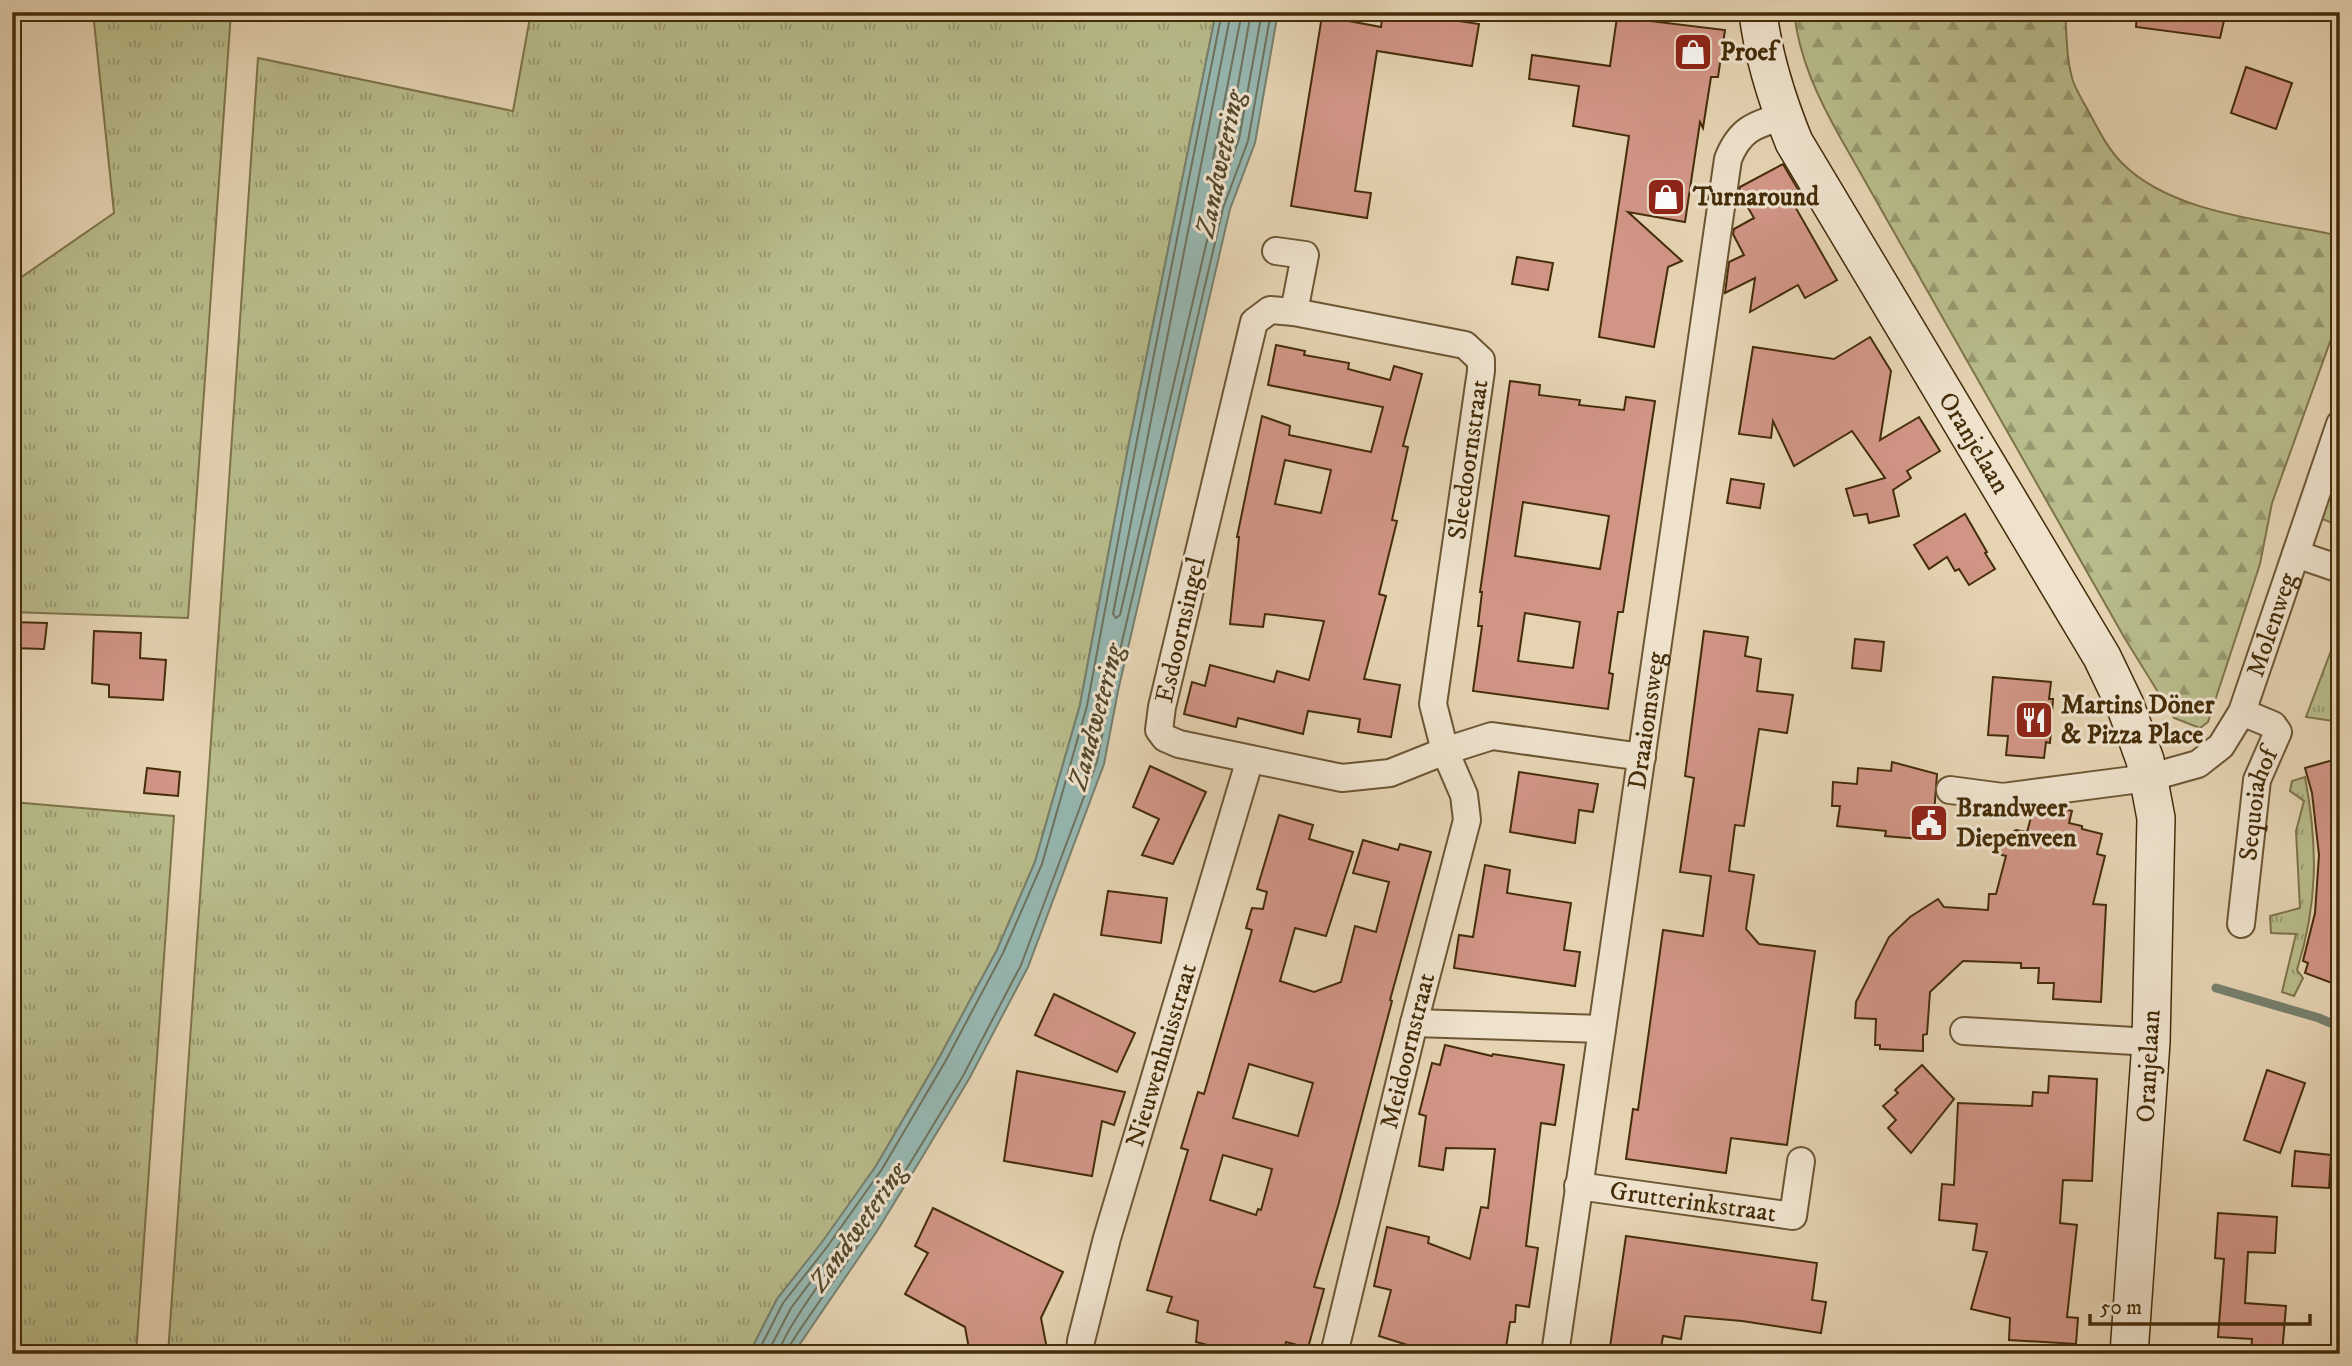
<svg xmlns="http://www.w3.org/2000/svg" width="2352" height="1366" font-family="'IM FELL DW Pica',serif">
	<style>
		.grass { fill: url(#grass-tufts); stroke: #7e744a; stroke-width: 2 }
		.forest { fill: url(#forest-firs); stroke: #7e744a; stroke-width: 2 }
		.water { fill: #96b7b1; stroke: #76806e; stroke-width: 2 }
		.lines { fill: none; stroke-linecap: round; stroke-linejoin: round }
		.shore { stroke: #6e725d; stroke-width: 2 }
		.stream { stroke: #76806e; stroke-width: 9 }
		.building { fill: #d19586; stroke: #452d09; stroke-width: 2; fill-rule: evenodd }
		.street-casing { stroke: #6d5633; stroke-width: 30 }
		.secondary-casing { stroke: #452d09; stroke-width: 40 }
		.street { stroke: #eee2cd; stroke-width: 26 }
		.secondary { stroke: #eee2cd; stroke-width: 37 }
		.labels { text-anchor: middle; dominant-baseline: central; stroke-width: 6; stroke-linejoin: round; paint-order: stroke }
		.poi-label { font-size: 26px; font-weight: bold; fill: #452d09; stroke: #eee2cd; text-anchor: start }
		.street-label { font-size: 26px; fill: #452d09; stroke: #eee2cd }
		.water-label { font-size: 28px; font-style: italic; fill: #55492b; stroke: #eee2cd }
	</style>
	<defs>
		<pattern id="grass-tufts" width="24" height="20" patternUnits="userSpaceOnUse" patternTransform="scale(1.75)"><rect width="24" height="20" fill="#b8bb8a"/><path d="M3 7l-1-3M5 7V3M7 7l1-3M15 17l-1-3M17 17v-4M19 17l1-3" fill="none" stroke="#97986f"/></pattern>
		<pattern id="forest-firs" width="22" height="20" patternUnits="userSpaceOnUse" patternTransform="scale(1.75)"><rect width="22" height="20" fill="#b8bb8a"/><path d="M5 1l3.5 6h-7zM16 11l3.5 6h-7z" fill="#97986f"/></pattern>
	</defs>
	<rect width="100%" height="100%" fill="#e5d3b2"/>
	<filter id="stains"><feTurbulence type="fractalNoise" baseFrequency=".00286" numOctaves="4"/><feColorMatrix values="0 0 0 0 .2 0 0 0 0 .09 0 0 0 0 .02 0 0 0 .5 -.17"/></filter>
	<radialGradient id="worn" r=".72"><stop offset=".6" stop-color="#630" stop-opacity="0"/><stop offset="1" stop-color="#630" stop-opacity=".3"/></radialGradient>
	<g class="grass">
		<path d="M93,12H231L188,618L12,612V280L20,278L114,213Z"/>
		<path d="M531,12H1216L1129,443L1080,705L1035,862L997,950L939,1058L876,1166L822,1243L777,1299L749,1354H168C201,922 227,490 258,58L513,111Z"/>
		<path d="M2340,627V722L2306,717Z"/>
		<path d="M2305,777C2318,846 2318,903 2297,970L2303,978L2294,996L2282,992L2296,934L2271,933L2270,916L2300,908L2296,831L2304,801L2290,791L2292,781Z"/>
		<path d="M12,802L174,816L136,1354H12Z"/>
	</g>
	<g class="forest">
		<path d="M1794,12H2065C2067,35 2066,59 2073,81C2077,92 2084,103 2090,114C2099,131 2108,149 2122,163C2171,213 2265,220 2331,234L2340,210V314L2272,503L2260,564L2208,722L2200,728L2174,718L2124,637L1840,137C1818,98 1799,58 1794,12Z"/>
		<path d="M2340,455V526L2322,519Z"/>
	</g>
	<path class="water" d="M1216,12H1278L1255,143L1230,209L1118,691L1104,764L1028,967L969,1079L918,1164L877,1231L793,1354H749L777,1299L822,1242L876,1166L939,1058L997,950L1035,862L1080,705L1129,443Z"/>
	<g class="lines">
		<g class="shore">
			<path d="M1231,12L1113,614L1116,618L1120,615L1215,206L1239,139L1262,12"/>
			<path d="M1242,12L1213,159L1216,163L1220,162L1229,136L1251,12"/>
			<path d="M1086,744L1091,747L1082,782L1078,784L1075,780Z"/>
			<path d="M757,1354L783,1303L827,1247L882,1169L945,1062L1003,953L1042,864L1087,706L1136,445L1222,12"/>
			<path d="M767,1354L791,1308L852,1227L856,1226L857,1231C842,1253 780,1334 779,1354"/>
			<path d="M787,1354L788,1348L801,1328L871,1227L912,1160L963,1076L1021,965L1097,762L1111,689L1223,208L1248,141L1271,12"/>
		</g>
		<path class="stream" d="M2216,988L2319,1018L2340,1027"/>
	</g>
	<g class="building">
		<path d="M1383,12H1432L1431,17L1479,24L1472,66L1377,51L1355,191L1371,193L1367,218L1291,206L1322,16L1381,27Z"/>
		<path d="M2137,12H2226L2220,38L2136,27Z"/>
		<path d="M1617,17L1725,30L1718,77H1711L1703,128L1700,122L1685,222L1628,212L1682,261L1668,267L1654,347L1599,337L1629,136L1573,126L1579,86L1529,79L1532,55L1610,66Z"/>
		<path d="M2246,67L2292,83L2276,129L2231,113Z"/>
		<path d="M1783,164L1803,198L1793,203L1837,280L1805,298L1798,285L1750,312L1755,278L1725,293L1729,262L1744,255L1733,234L1734,229L1754,218L1739,192L1740,187Z"/>
		<path d="M1517,257L1553,263L1548,290L1512,284Z"/>
		<path d="M1870,337L1891,371L1880,440L1919,417L1940,451L1907,471L1911,478L1893,490L1899,516L1869,523L1867,514L1854,516L1846,489L1885,478L1852,431L1794,466L1773,421L1771,438L1739,434L1753,347L1834,359Z"/>
		<path d="M1276,345L1305,351L1304,355L1349,363L1348,369L1390,380L1394,366L1422,374L1403,446L1408,447L1392,520L1397,521L1379,594L1386,596L1364,679L1400,685L1391,737L1358,732L1360,719L1308,711L1303,734L1238,718L1236,727L1184,714L1192,682L1205,686L1210,665L1274,682L1277,671L1309,680L1324,621L1265,614L1263,627L1230,624L1239,537H1237L1262,416L1290,426L1289,435L1371,452L1383,407L1268,385ZM1285,460L1331,470L1321,513L1275,504Z"/>
		<path d="M1510,381L1540,385L1539,395L1580,400L1579,405L1624,410L1626,397L1655,401L1623,612H1618L1609,673L1613,674L1608,709L1473,691L1482,626H1478L1482,592H1480ZM1523,502L1609,516L1600,569L1515,556ZM1525,613L1580,622L1573,668L1518,661Z"/>
		<path d="M1731,479L1764,484L1760,508L1727,503Z"/>
		<path d="M1965,514L1987,552L1985,553L1995,569L1969,585L1959,569L1955,571L1947,557L1929,569L1914,545Z"/>
		<path d="M12,622L47,623L44,649L12,648Z"/>
		<path d="M94,631L141,633L140,658L166,660L163,700L109,697V685L92,683Z"/>
		<path d="M1704,631L1748,637L1745,656L1761,659L1757,691L1793,695L1787,733L1759,729L1744,826L1735,825L1729,871L1754,875L1746,929L1759,944L1815,951L1787,1145L1731,1138L1726,1173L1626,1159L1633,1109L1638,1110L1663,930L1703,936L1711,876L1680,872L1694,778L1685,776Z"/>
		<path d="M1855,639L1884,642L1881,671L1852,668Z"/>
		<path d="M1993,677L2051,682L2049,699H2053L2050,743L2046,742L2044,758L2006,755L2008,736L1988,735Z"/>
		<path d="M2340,758V986L2305,973L2308,963L2303,961L2315,913L2319,855L2312,793L2305,768Z"/>
		<path d="M1892,762L1937,774L1932,840L1885,836L1886,831L1837,826L1840,806H1832L1833,782L1857,784L1858,768L1891,771Z"/>
		<path d="M1150,766L1206,792L1173,864L1142,855L1159,819L1133,807Z"/>
		<path d="M147,768L180,772L178,796L144,793Z"/>
		<path d="M1519,772L1598,784L1593,812L1579,810L1575,843L1510,832Z"/>
		<path d="M2055,806L2072,811L2069,823L2082,826V829L2102,834L2097,854L2105,856L2093,904L2106,905L2101,1002L2053,999L2054,983H2038L2039,968H2021V963L1963,961L1930,992L1927,1034L1923,1035V1051L1880,1049V1045H1875L1876,1019L1855,1018L1856,1002L1889,937L1910,917L1938,899L1944,907L1988,910L1989,894H1996L2006,856L1999,854L2004,837L2016,830L2027,832L2033,810L2047,813L2049,807Z"/>
		<path d="M1279,815L1313,825L1309,839L1353,852L1326,936L1295,928L1280,981L1314,992L1341,982L1355,926L1376,932L1389,882L1353,873L1363,840L1398,850L1400,844L1431,852L1390,1000L1392,1001L1338,1206L1314,1287L1324,1289L1308,1348L1286,1342L1283,1354H1241L1196,1342L1198,1321L1167,1312L1172,1297L1147,1290L1188,1150L1181,1148L1198,1092L1204,1094L1252,930L1246,928L1252,908L1263,909L1267,892L1257,889ZM1249,1064L1313,1083L1298,1136L1233,1118ZM1223,1155L1272,1169L1261,1210L1258,1209L1256,1215L1210,1200Z"/>
		<path d="M1485,865L1510,870L1507,893L1571,903L1564,950L1580,952L1575,986L1454,968L1459,935L1473,937Z"/>
		<path d="M1108,891L1167,898L1161,943L1101,935Z"/>
		<path d="M1054,994L1135,1033L1117,1072L1035,1035Z"/>
		<path d="M1445,1045L1492,1056L1493,1054L1564,1065L1555,1125L1541,1123L1526,1246L1538,1248L1529,1307L1516,1305L1515,1322H1510L1505,1354H1436L1379,1336L1391,1290L1374,1286L1387,1227L1429,1237L1428,1243L1470,1259L1481,1207L1488,1208L1495,1149L1446,1148L1443,1170L1419,1166L1426,1116L1419,1114L1432,1063L1440,1065Z"/>
		<path d="M1922,1065L1954,1099L1911,1153L1888,1128L1896,1120L1883,1106L1898,1093L1895,1090Z"/>
		<path d="M2267,1070L2305,1083L2280,1153L2244,1140Z"/>
		<path d="M1017,1071L1125,1092L1114,1125L1102,1121L1092,1176L1004,1161Z"/>
		<path d="M2049,1076L2097,1079L2092,1181L2063,1180L2060,1223L2077,1225L2067,1317L2078,1318L2076,1344L2009,1340L2010,1318L1971,1309L1987,1252L1973,1250L1977,1224L1939,1220L1942,1184L1954,1185L1958,1103L2032,1106L2033,1092L2048,1093Z"/>
		<path d="M2295,1151L2331,1155L2329,1188L2292,1186Z"/>
		<path d="M933,1208L1063,1272L1041,1318L1048,1354H970L965,1327L905,1294L928,1253L915,1246Z"/>
		<path d="M2218,1213L2277,1217L2275,1253L2248,1252L2245,1303L2286,1306L2282,1354H2251L2252,1339L2218,1337L2224,1259L2215,1258Z"/>
		<path d="M1626,1236L1817,1263L1812,1300L1826,1302L1821,1333L1742,1321L1685,1316L1681,1339L1663,1336L1660,1354H1609Z"/>
	</g>
	<g class="lines">
		<g class="street-casing">
			<g id="street">
				<path d="M1276,251L1305,255L1294,312"/>
				<path d="M2296,554L2340,569"/>
				<path id="s1" d="M1950,790L2003,797L2148,778L2198,764L2221,746L2242,712L2340,424"/>
				<path id="s2" d="M2241,924L2257,780L2278,732L2273,725L2242,712"/>
				<path d="M1414,1023L1602,1029"/>
				<path d="M1964,1031L2151,1042"/>
				<path id="s3" d="M1578,1186L1793,1216L1801,1161"/>
				<path id="s4" d="M1080,1354L1081,1341L1107,1238L1250,759"/>
				<path id="s5" d="M1334,1354L1414,1023L1467,820L1464,795L1445,751L1433,704L1481,371V360L1465,345L1294,312L1270,310L1254,322L1162,707L1159,730L1165,738L1179,744L1342,778L1390,773L1445,751L1492,736L1642,757"/>
				<path id="s6" d="M1555,1354L1728,159C1740,129 1754,125 1784,116"/>
			</g>
		</g>
		<g class="secondary-casing">
			<g id="secondary">
				<path id="s7" d="M1758,12C1763,57 1777,100 1794,142L2102,657L2125,705L2145,760L2156,818L2151,1042L2129,1354"/>
			</g>
		</g>
		<use href="#street" class="street"/>
		<use href="#secondary" class="secondary"/>
	</g>
	<defs>
		<g id="shop-square" transform="scale(2.0125)"><rect x="-9" y="-9" width="18" height="18" rx="4" fill="#8f2418" stroke="#eee2cd"/><path d="M-5-2.5h2.3a2.7 3.5 0 0 1 5.4 0H5L5.5 6h-11ZM-1.5-2.5h3a1.5 2.3 0 0 0-3 0Z" fill="#fff"/></g>
		<g id="restaurant-square" transform="scale(2.0125)"><rect x="-9" y="-9" width="18" height="18" rx="4" fill="#8f2418" stroke="#eee2cd"/><path d="M-5-6h1v4h1v-4h1v4h1v-4h1v5L-1.5 .5V6h-2V.5L-5-1ZM5-6V6H3V1.5H1.5Q1.5-4 5-6Z" fill="#fff"/></g>
		<g id="civic-square" transform="scale(2.0125)"><rect x="-9" y="-9" width="18" height="18" rx="4" fill="#8f2418" stroke="#eee2cd"/><path d="M-.6-6.5H3V-4.5H.6V-3L4-1V1h2V6H-6V1h2V-1L-.6-3ZM-1.2 2.5V6h2.4V2.5Z" fill="#fff"/></g>
	</defs>
	<g fill-rule="evenodd">
		<use href="#shop-square" x="1693" y="52"/>
		<use href="#shop-square" x="1666" y="197"/>
		<use href="#restaurant-square" x="2034" y="720"/>
		<use href="#civic-square" x="1929" y="823"/>
	</g>
	<g class="labels">
		<g class="poi-label">
			<text x="1720" y="52">Proef</text>
			<text x="1693" y="197">Turnaround</text>
			<text x="2061" y="705">Martins Döner<tspan x="2061" dy="30">&amp; Pizza Place</tspan></text>
			<text x="1956" y="808">Brandweer<tspan x="1956" dy="30">Diepenveen</tspan></text>
		</g>
		<g class="street-label">
			<text stroke="none"><textPath href="#s7" startOffset="486">Oranjelaan</textPath></text>
			<text stroke="none"><textPath href="#s5" startOffset="919">Sleedoornstraat</textPath></text>
			<text stroke="none"><textPath href="#s1" startOffset="413">Molenweg</textPath></text>
			<text transform="translate(1181 630) rotate(-77)">Esdoornsingel</text>
			<text stroke="none"><textPath href="#s6" startOffset="640">Draaiomsweg</textPath></text>
			<text stroke="none"><textPath href="#s2" startOffset="121">Sequoiahof</textPath></text>
			<text stroke="none"><textPath href="#s5" startOffset="312">Meidoornstraat</textPath></text>
			<text stroke="none"><textPath href="#s4" startOffset="310">Nieuwenhuisstraat</textPath></text>
			<text transform="translate(2149 1066) rotate(-87)">Oranjelaan</text>
			<text stroke="none"><textPath href="#s3" startOffset="116">Grutterinkstraat</textPath></text>
		</g>
		<g class="water-label">
			<text transform="translate(1220 164) rotate(-78)">Zandwetering</text>
			<text transform="translate(1096 717) rotate(-75)">Zandwetering</text>
			<text transform="translate(858 1227) rotate(-55)">Zandwetering</text>
		</g>
	</g>
	<rect width="2352" height="1366" fill="none" stroke="#e5d3b2" stroke-width="42"/>
	<rect x="14" y="14" width="2324" height="1338" fill="none" stroke="#452d09" stroke-width="3.5"/>
	<rect x="21" y="21" width="2310" height="1324" fill="none" stroke="#452d09" stroke-width="2"/>
	<path d="M2090 1314v10h220v-10" fill="none" stroke="#452d09" stroke-width="3.5"/>
	<text x="2100" y="1314" font-size="21" fill="#452d09" stroke="#eee2cd" stroke-width="5" paint-order="stroke">50 m</text>
	<rect width="100%" height="100%" filter="url(#stains)"/>
	<rect width="100%" height="100%" fill="url(#worn)"/>
</svg>
